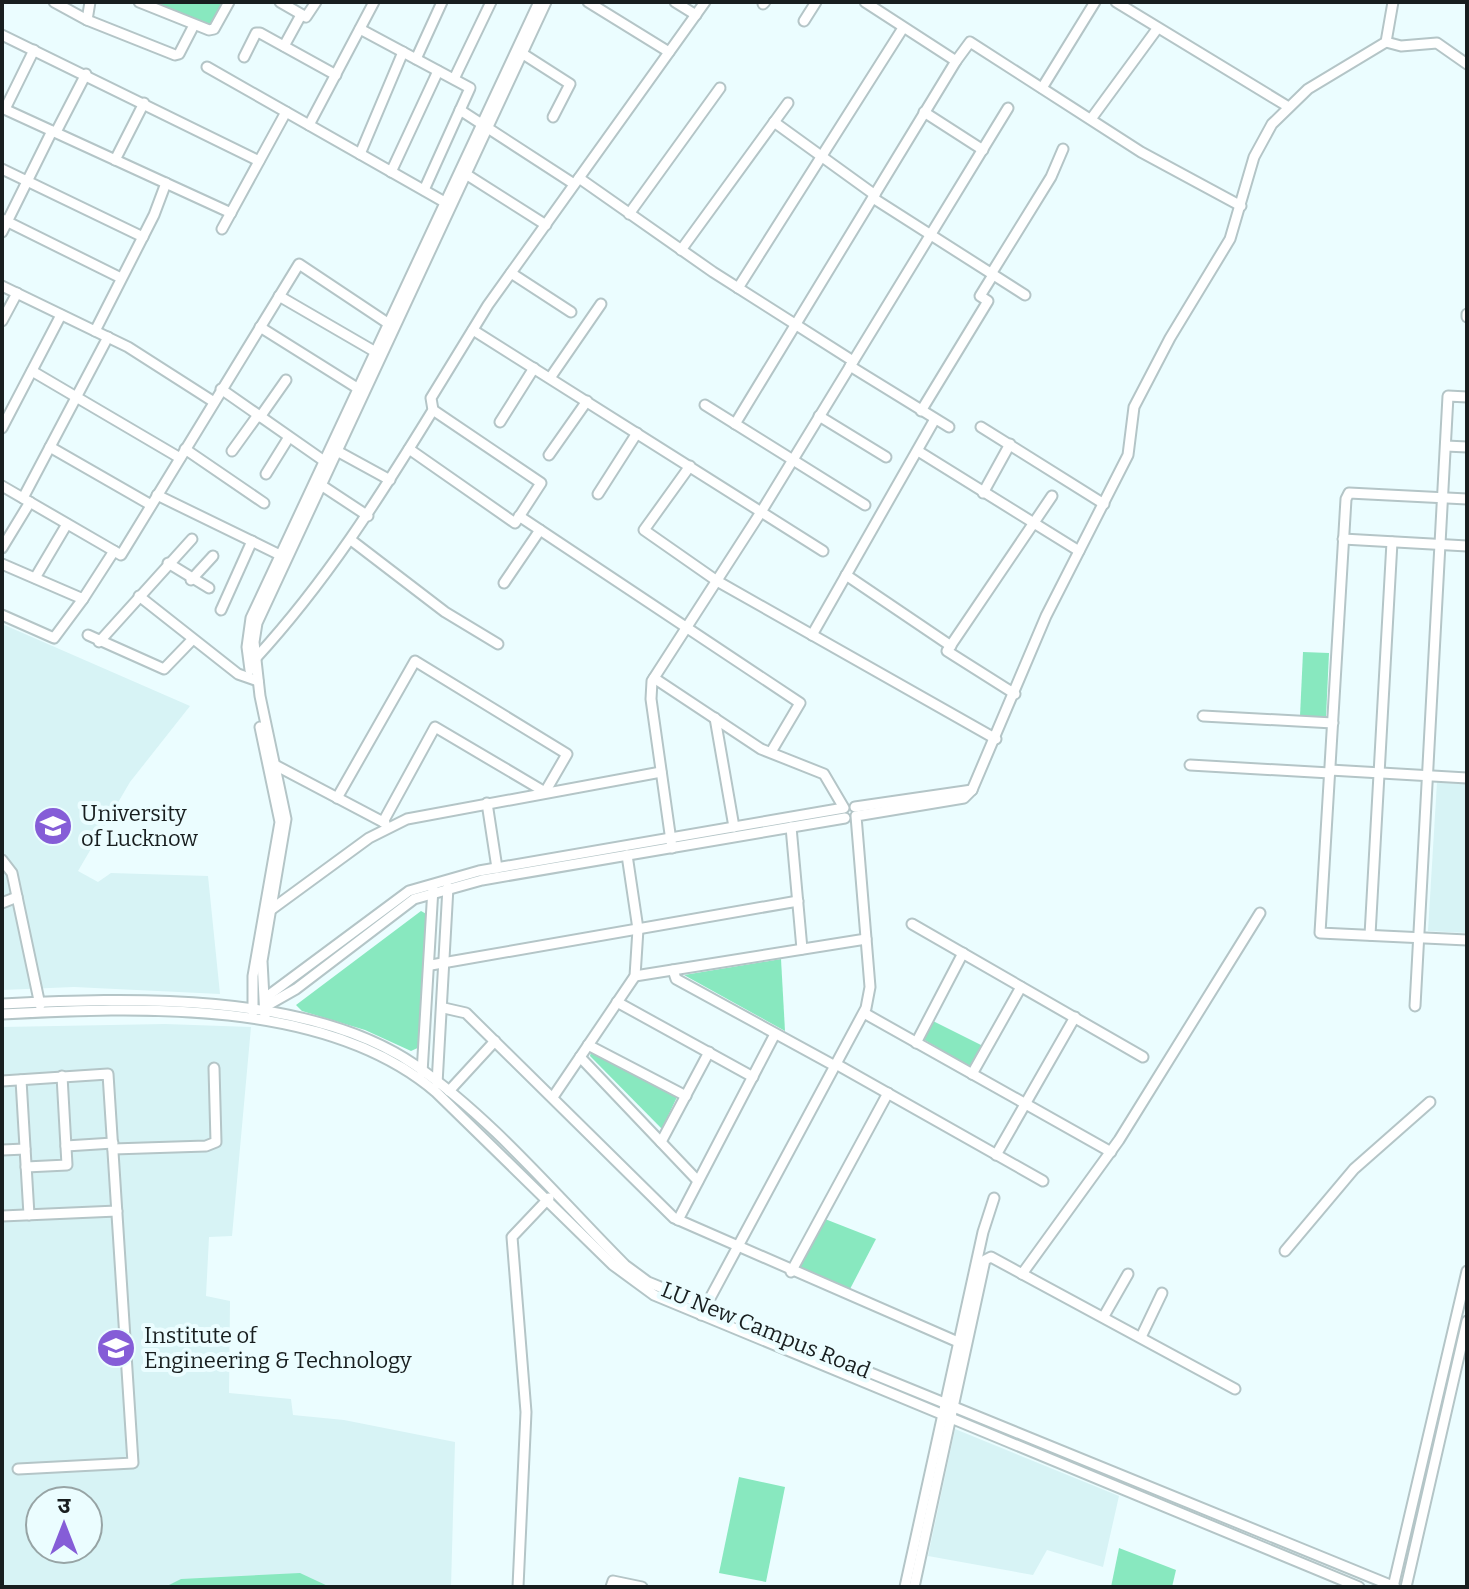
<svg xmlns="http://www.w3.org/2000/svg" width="1469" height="1589" font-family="Bitter,'Noto Sans Devanagari',serif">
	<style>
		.built { fill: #d7f3f5; fill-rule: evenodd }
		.green { fill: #88e8bf }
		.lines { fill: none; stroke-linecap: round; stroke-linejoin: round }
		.minor-casing { stroke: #b4c5c7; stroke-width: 13 }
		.minor { stroke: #fff; stroke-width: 9 }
		.labels { text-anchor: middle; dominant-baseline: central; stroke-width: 8; stroke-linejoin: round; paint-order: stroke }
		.poi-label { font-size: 22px; fill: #181e1f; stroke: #ebfdff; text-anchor: start }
		.street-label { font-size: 22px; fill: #181e1f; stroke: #ebfdff }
	</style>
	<rect width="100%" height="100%" fill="#ebfdff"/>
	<g class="built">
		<path d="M2,624L190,706L130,782L78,871L98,882L111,873L208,876L220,994L74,987L2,990Z"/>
		<path d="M1437,782L1467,784V933L1428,931Z"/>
		<path d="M165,1024L251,1027L232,1236L209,1237L206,1296L230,1301L229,1393L291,1399L293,1415L344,1420L455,1442L451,1587H2V1027ZM40,1501H88V1549H40Z"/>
		<path d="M955,1429L1119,1496L1103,1567L1047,1550L1033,1575L928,1556Z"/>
	</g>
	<g class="green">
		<path d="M151,2H222L210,25Z"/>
		<path d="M1303,652L1329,653L1326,717L1300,716Z"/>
		<path d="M421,911L430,916L422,1046L411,1051L365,1030L302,1011L296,1005Z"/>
		<path d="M781,959L785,1031L684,975Z"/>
		<path d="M933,1021L983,1046L970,1067L923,1039Z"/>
		<path d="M591,1052L677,1097L662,1129L590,1056Z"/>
		<path d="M825,1219L876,1239L849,1291L797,1270Z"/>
		<path d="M739,1477L785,1487L766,1582L719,1573Z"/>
		<path d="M1119,1548L1176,1570L1172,1587H1111Z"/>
		<path d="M300,1573L330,1587H165L181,1579Z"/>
	</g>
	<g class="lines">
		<g class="minor-casing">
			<g id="minor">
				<path d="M54,2L87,20L175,55L179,54L194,25"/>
				<path d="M139,2L209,30L214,29L229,2"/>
				<path d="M280,2L306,17L316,2"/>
				<path d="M588,2L669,52"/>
				<path d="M675,2L696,15"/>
				<path d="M865,2L956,61L970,42L1141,152L1241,206"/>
				<path d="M1116,2L1287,106"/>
				<path d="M763,4L765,2"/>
				<path d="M87,20L90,2"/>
				<path d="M804,21L816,2"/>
				<path d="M360,29L470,88L424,190"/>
				<path d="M2,35L259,161"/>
				<path d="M1386,42L1401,46L1437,43L1467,64"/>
				<path d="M284,46L301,15"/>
				<path d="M520,52L570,84L553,117"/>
				<path d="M244,57L256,33H260L336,75"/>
				<path d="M416,59L442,2"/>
				<path d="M207,67L448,204"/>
				<path d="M454,79L491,2"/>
				<path d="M1042,88L1095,2"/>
				<path d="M2,108L231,213"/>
				<path d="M5,109L34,50"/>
				<path d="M460,110L574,184"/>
				<path d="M924,112L983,150"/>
				<path d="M1091,119L1157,29"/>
				<path d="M774,122L875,195"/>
				<path d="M309,125L374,2"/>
				<path d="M56,132L86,74"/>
				<path d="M360,154L403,52"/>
				<path d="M115,160L144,103"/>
				<path d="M2,169L143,237"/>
				<path d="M461,171L546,225"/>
				<path d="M391,172L438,71"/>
				<path d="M579,178L713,272L853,361"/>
				<path d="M873,198L1025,295"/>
				<path d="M629,214L720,88"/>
				<path d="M2,219L121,278"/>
				<path d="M222,229L286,112"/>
				<path d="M2,232L52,131"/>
				<path d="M681,250L788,103"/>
				<path d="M511,273L571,312"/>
				<path d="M991,274L1051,177L1063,149"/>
				<path d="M2,286L128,347L214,402"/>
				<path d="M738,288L903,28"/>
				<path d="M279,296L379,354"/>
				<path d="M1467,314V317"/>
				<path d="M2,321L17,293"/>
				<path d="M260,327L362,391"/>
				<path d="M473,330L823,551"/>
				<path d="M95,331L154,215L166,183"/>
				<path d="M850,366L949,427"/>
				<path d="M32,371L180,458"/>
				<path d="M550,378L601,304"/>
				<path d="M221,389L327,463"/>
				<path d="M705,405L865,505"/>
				<path d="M921,411L988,301L980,296L993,275"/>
				<path d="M819,416L886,457"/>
				<path d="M260,417L286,380"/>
				<path d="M500,422L534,368"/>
				<path d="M735,424L956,61"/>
				<path d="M981,427L1104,504"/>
				<path d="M2,428L61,315"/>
				<path d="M1446,446L1467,447"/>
				<path d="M50,447L151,505"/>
				<path d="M185,449L264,503"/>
				<path d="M409,449L515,523L541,483L433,410"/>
				<path d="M232,451L258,415"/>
				<path d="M337,451L390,480"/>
				<path d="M918,451L1079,551"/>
				<path d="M549,455L587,401"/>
				<path d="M690,466L644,530L717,581L996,739"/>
				<path d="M266,474L289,437"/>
				<path d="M321,485L368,516"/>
				<path d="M2,486L121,555L299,264L392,326"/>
				<path d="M983,493L1010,444"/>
				<path d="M598,494L637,433"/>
				<path d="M157,495L284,557"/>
				<path d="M23,498L108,337"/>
				<path d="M1467,499L1349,493L1346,499L1320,933L1467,940"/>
				<path d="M519,516L800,703L771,752"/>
				<path d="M1343,539L1467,546"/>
				<path d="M351,540L445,612L498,644"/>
				<path d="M2,548L30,502"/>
				<path d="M168,563L209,588"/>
				<path d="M2,564L83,599L114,551"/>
				<path d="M846,575L951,646"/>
				<path d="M35,578L67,524"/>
				<path d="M191,580L213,556"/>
				<path d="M504,583L540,530"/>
				<path d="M139,596L238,674L258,681"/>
				<path d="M221,610L252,541"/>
				<path d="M2,615L54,638L83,599"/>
				<path d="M88,635L164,669L192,640"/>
				<path d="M812,635L935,419"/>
				<path d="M99,642L192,539"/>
				<path d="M255,659C325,583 379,498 433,410L431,398L488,305L705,2"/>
				<path d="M250,670L247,647L251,618L539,2"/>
				<path d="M1015,694L947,651L1052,496"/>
				<path d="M1203,716L1333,723"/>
				<path d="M715,718L734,827"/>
				<path d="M275,765L385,823"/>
				<path d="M1190,765L1330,773"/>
				<path d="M1330,770L1467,778"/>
				<path d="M337,798L415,661L567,754L545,792L435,727L383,822"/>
				<path d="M487,803L497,868"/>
				<path d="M855,807L972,790"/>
				<path d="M791,827L802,949"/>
				<path d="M672,848L651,699L652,681L761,512L1008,108"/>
				<path d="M2,860L12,873L40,1005"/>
				<path d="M2,903L17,897"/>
				<path d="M272,909L369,838L407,819L661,772"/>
				<path d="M912,924L1143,1057"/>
				<path d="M1370,935L1392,542"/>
				<path d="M431,965L798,901"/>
				<path d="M673,970L676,979L835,1066"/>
				<path d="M635,976L866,939"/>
				<path d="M265,998L409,891L479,871L844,808L824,774L761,749L654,678"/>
				<path d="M617,1002L753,1077"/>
				<path d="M2,1004C128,998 307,991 415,1065C493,1119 558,1198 625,1265L648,1282L1395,1587"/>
				<path d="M266,1006L296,989L414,899L482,880L845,818"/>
				<path d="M1415,1006L1448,396L1467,397"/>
				<path d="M444,1008L466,1013L674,1218L958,1342"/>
				<path d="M253,1012V976L280,822L260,727"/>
				<path d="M864,1013L1111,1152"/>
				<path d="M2,1014C137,1007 326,998 436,1092L613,1265L654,1295L1359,1587"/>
				<path d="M265,1017L262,961L286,819L260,696L254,642L257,623L546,2"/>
				<path d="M916,1043L963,953"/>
				<path d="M588,1045L686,1096"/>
				<path d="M580,1057L698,1181"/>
				<path d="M836,1064L1043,1181"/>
				<path d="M422,1073L433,888"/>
				<path d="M972,1074L1021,987"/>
				<path d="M21,1080L29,1215"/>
				<path d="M2,1081L108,1074L133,1463L18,1469"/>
				<path d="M437,1084L448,887"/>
				<path d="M449,1091L495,1041"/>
				<path d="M553,1097L635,976L638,929L627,855"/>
				<path d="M661,1142L709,1052"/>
				<path d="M66,1146L113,1143"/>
				<path d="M113,1149L206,1146L216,1142L214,1068"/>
				<path d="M2,1150L25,1149"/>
				<path d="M996,1155L1075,1017"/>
				<path d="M26,1167L67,1165L62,1076"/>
				<path d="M2,1216L117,1211"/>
				<path d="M678,1220L775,1034"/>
				<path d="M1285,1251L1354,1169L1430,1102"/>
				<path d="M791,1272L888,1093"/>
				<path d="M1022,1274L1119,1140L1260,913"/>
				<path d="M701,1315L866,1008L870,987L856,816L964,798L972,790L1046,616L1128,455L1134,407L1170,338L1230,239L1254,157L1272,124L1308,89L1386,42L1393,2"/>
				<path d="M1104,1316L1128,1274"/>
				<path d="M1141,1337L1162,1293"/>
				<path d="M518,1587L526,1412L512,1237L549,1198"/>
				<path d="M611,1587L613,1581L642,1587"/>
				<path d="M905,1587L983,1232L994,1198"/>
				<path d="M914,1587L985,1260L991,1257L1235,1389"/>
				<path d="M1393,1587L1467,1271"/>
				<path d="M1406,1587L1467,1321"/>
			</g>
		</g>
		<use href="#minor" class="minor"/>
	</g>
	<defs>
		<g id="university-disc" transform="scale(2)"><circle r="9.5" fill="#855dd7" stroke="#ebfdff"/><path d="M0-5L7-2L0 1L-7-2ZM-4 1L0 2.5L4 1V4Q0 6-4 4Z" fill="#fff"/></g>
	</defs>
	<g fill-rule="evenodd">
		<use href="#university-disc" x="53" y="826"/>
		<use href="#university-disc" x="116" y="1348"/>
	</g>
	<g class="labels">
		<g class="poi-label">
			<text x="81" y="813">University<tspan x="81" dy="25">of Lucknow</tspan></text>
			<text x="144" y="1335">Institute of<tspan x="144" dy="25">Engineering &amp; Technology</tspan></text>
		</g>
		<g class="street-label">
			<text transform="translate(766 1330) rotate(22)">LU New Campus Road</text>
		</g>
	</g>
	<rect width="1469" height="1589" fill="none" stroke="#181e1f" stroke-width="8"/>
	<g transform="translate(64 1525)"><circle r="38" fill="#ebfdff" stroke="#97a4a5" stroke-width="2"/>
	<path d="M0-6L14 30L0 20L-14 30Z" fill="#855dd7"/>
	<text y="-12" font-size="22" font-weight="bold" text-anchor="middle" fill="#181e1f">उ</text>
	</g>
</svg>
